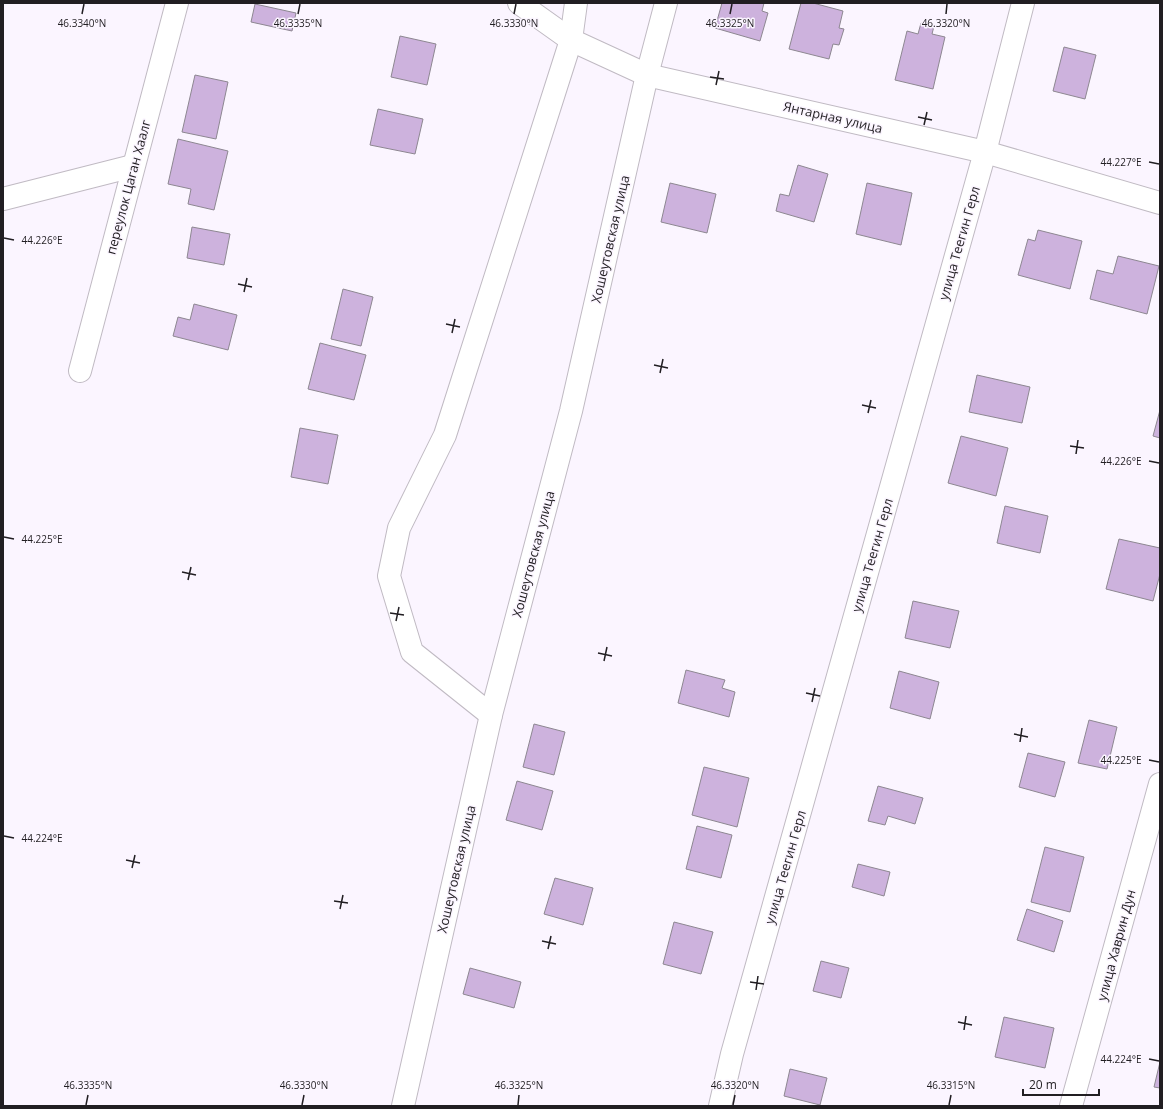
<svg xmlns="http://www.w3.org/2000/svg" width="1163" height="1109" font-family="'Open Sans',sans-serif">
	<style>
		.building { fill: #cdb2dd; stroke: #8d8791 }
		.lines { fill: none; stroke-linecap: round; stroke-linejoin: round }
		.minor-casing { stroke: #c0bac3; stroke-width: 24 }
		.minor { stroke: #fff; stroke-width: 22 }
		.ticks { fill: none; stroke: #211e22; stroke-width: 1.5 }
		.labels { text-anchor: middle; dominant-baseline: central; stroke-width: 3; stroke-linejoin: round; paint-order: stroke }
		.street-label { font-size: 13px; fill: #211e22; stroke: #fbf5ff }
		.ticks-label { font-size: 10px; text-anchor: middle; fill: #211e22; stroke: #fbf5ff; stroke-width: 3; stroke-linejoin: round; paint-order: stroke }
	</style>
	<rect width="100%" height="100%" fill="#fbf5ff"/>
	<g class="building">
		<path d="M722,3H764L762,11L768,13L760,41L715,28Z"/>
		<path d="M801,3H813L843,11L839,28L844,29L839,45L833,44L829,59L789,49Z"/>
		<path d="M255,4L296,13L292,31L251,22Z"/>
		<path d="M921,23L934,26L932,34L945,37L933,89L895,80L907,31L918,34Z"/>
		<path d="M400,36L436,44L427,85L391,77Z"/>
		<path d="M1064,47L1096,55L1085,99L1053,91Z"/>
		<path d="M195,75L228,82L216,139L182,132Z"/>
		<path d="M378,109L423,119L415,154L370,145Z"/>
		<path d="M178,139L228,151L214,210L188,204L191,189L168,184Z"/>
		<path d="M798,165L828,174L814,222L776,211L780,194L789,196Z"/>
		<path d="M670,183L716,194L707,233L661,222Z"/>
		<path d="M867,183L912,193L901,245L856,234Z"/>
		<path d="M192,227L230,234L224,265L187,258Z"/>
		<path d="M1038,230L1082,241L1070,289L1018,275L1028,239L1035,241Z"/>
		<path d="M1118,256L1159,266L1147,314L1090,299L1097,270L1113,274Z"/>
		<path d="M343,289L373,297L361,346L331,339Z"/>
		<path d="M194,304L237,315L228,350L173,336L178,317L190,320Z"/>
		<path d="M320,343L366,355L354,400L308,389Z"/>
		<path d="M977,375L1030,387L1022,423L969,412Z"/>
		<path d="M1160,410V438L1153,436Z"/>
		<path d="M300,428L338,435L328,484L291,477Z"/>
		<path d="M961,436L1008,448L996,496L948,483Z"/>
		<path d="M1005,506L1048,516L1040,553L997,543Z"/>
		<path d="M1119,539L1160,548V574L1153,601L1106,589Z"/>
		<path d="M913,601L959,611L950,648L905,638Z"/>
		<path d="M686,670L725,680L722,688L735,692L729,717L678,703Z"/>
		<path d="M899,671L939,682L930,719L890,708Z"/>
		<path d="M1089,720L1117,727L1107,769L1078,763Z"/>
		<path d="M534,724L565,732L554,775L523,767Z"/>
		<path d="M1028,753L1065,762L1055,797L1019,787Z"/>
		<path d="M704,767L749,778L737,827L692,815Z"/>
		<path d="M517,781L553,791L542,830L506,820Z"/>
		<path d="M878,786L923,798L915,824L888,816L885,825L868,821Z"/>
		<path d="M697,826L732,835L721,878L686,869Z"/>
		<path d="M1045,847L1084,857L1070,912L1031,902Z"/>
		<path d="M858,864L890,872L884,896L852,887Z"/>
		<path d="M555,878L593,888L583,925L544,914Z"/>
		<path d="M1027,909L1063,921L1054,952L1017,940Z"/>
		<path d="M674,922L713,932L701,974L663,964Z"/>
		<path d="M821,961L849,968L841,998L813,991Z"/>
		<path d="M470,968L521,982L514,1008L463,994Z"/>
		<path d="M1004,1017L1054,1028L1045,1068L995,1057Z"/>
		<path d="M1160,1062V1088L1154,1087Z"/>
		<path d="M790,1069L827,1078L820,1105L784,1096Z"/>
	</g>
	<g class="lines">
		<g class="minor-casing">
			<g id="minor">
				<path d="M519,3L571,40L647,75L985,152L1160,203"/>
				<path d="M3,199L133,166"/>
				<path d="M80,371L177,3"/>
				<path d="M491,715L412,652L389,576L399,528L445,435L571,40L576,3"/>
				<path d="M403,1106L491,715L571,411L647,75L666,3"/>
				<path d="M720,1106L732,1054L985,152L1023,3"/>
				<path d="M1071,1106L1160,784"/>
			</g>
		</g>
		<use href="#minor" class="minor"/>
	</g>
	<path class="ticks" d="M82,14L84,4M298,14L300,4M514,14L516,4M730,14L732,4M946,14L947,4M710,77L724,79M716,85L719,71M918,117L932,120M924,125L927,112M1149,162L1159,164M4,238L14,240M238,284L252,287M244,292L247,278M446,324L460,327M452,333L455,319M654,365L668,368M660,373L663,359M862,405L876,408M868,413L871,400M1070,446L1084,448M1076,454L1078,440M1149,461L1159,463M4,537L14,539M182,572L196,575M188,580L191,567M390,613L404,615M396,621L399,607M598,653L612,656M604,661L607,647M806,693L820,696M812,702L815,688M1014,734L1028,737M1020,742L1022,728M1149,760L1159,762M4,836L14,838M126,860L140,863M132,868L135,855M334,901L348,903M340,909L343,895M542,941L556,944M548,949L551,936M750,982L764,984M756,990L758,976M958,1022L972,1025M964,1030L966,1016M1149,1059L1159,1061M86,1105L88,1095M302,1105L304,1095M518,1105L519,1095M733,1105L735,1095M949,1105L951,1095"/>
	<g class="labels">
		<g class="street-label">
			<text transform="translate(833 117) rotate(13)">Янтарная улица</text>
			<text transform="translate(128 187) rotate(-75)">переулок Цаган Хаалг</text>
			<text transform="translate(610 239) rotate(-77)">Хошеутовская улица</text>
			<text transform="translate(959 243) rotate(-74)">улица Теегин Герл</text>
			<text transform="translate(533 554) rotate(-75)">Хошеутовская улица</text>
			<text transform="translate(872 555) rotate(-74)">улица Теегин Герл</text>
			<text transform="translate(785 867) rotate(-74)">улица Теегин Герл</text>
			<text transform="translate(456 869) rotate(-77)">Хошеутовская улица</text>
			<text transform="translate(1116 945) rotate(-75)">улица Хаврин Дун</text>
		</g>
	</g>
	<g class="ticks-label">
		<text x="82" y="27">46.3340°N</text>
		<text x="298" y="27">46.3335°N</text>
		<text x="514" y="27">46.3330°N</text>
		<text x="730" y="27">46.3325°N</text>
		<text x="946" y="27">46.3320°N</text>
		<text x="1121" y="166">44.227°E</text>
		<text x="42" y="244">44.226°E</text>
		<text x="1121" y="465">44.226°E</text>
		<text x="42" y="543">44.225°E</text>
		<text x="1121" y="764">44.225°E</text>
		<text x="42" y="842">44.224°E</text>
		<text x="1121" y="1063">44.224°E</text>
		<text x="88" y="1089">46.3335°N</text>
		<text x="304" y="1089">46.3330°N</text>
		<text x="519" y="1089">46.3325°N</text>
		<text x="735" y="1089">46.3320°N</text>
		<text x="951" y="1089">46.3315°N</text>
	</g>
	<rect width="1163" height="1109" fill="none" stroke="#211e22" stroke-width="8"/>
	<path d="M1023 1089v6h76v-6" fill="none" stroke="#211e22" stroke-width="2"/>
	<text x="1029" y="1089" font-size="12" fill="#211e22" stroke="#fbf5ff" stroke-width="3" paint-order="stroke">20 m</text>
</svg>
